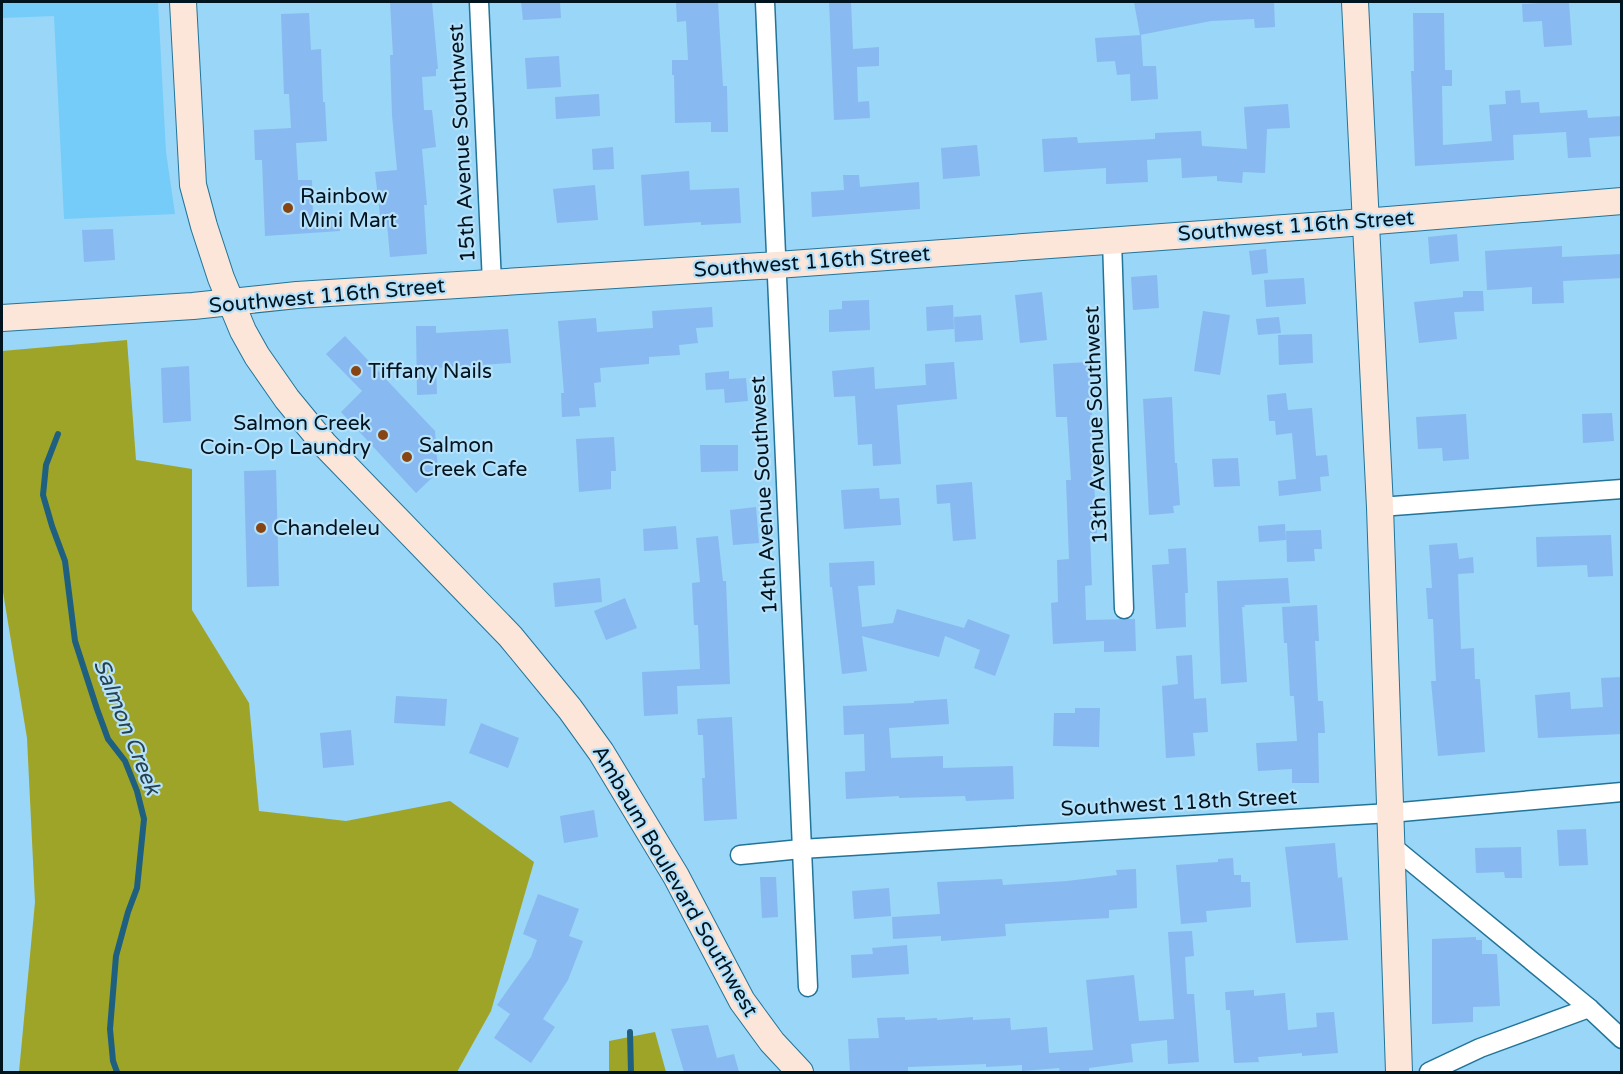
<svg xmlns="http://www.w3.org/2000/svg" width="1623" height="1074" font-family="'Varela Round',sans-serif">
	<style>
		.built { fill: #75ccf9 }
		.green { fill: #9da428 }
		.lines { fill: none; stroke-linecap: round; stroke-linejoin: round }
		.stream { stroke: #1f6080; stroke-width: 6 }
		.building { fill: #88b9f0 }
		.street-casing { stroke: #227499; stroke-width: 21 }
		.secondary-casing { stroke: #227499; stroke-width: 28 }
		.street { stroke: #fff; stroke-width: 18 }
		.secondary { stroke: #fce6d9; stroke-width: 26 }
		.poi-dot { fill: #874513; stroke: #b5e1fa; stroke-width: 2 }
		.labels { text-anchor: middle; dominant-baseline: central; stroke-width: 4.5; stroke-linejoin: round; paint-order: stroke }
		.street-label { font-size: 21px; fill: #001420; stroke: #b5e1fa }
		.poi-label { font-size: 21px; fill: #001420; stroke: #b5e1fa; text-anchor: start }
		.water-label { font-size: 22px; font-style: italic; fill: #27414e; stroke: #b5e1fa }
	</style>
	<rect width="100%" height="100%" fill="#9ad6f7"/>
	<path class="built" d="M2,2H158L166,152L175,214L64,219L54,16L2,18Z"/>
	<g class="green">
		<path d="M127,340L136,460L192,469V610L249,703L259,811L346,821L450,801L534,862L491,1011L457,1072H19L35,902L27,738L2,586V351Z"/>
		<path d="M655,1032L666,1072H609V1041Z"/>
	</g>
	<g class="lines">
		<g class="stream">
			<path d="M58,434L46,465L43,495L52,526L65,561L75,641L97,709L108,739L125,761L137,791L144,819L137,888L128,912L116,956L110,1029L113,1061L117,1072"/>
			<path d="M630,1032L631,1072"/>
		</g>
	</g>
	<g class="building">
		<path d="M390,2H432L438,69H436V76L422,77L424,110H432L436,147L422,149L427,205H424L427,254L390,257L387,223L381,224L375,172L397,170L392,115L390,55H393Z"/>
		<path d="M521,2H560L561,18L523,20Z"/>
		<path d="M676,2H718L723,86H727L728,132H711V122L675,123L674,75H672V60H688L686,21L677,22Z"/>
		<path d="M829,2H851L853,49L879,47V66L857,67L858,102L869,101L870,118L834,120Z"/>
		<path d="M1134,2H1274L1275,27L1255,28L1254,19L1211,21L1140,35Z"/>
		<path d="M1541,2H1569L1572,45L1544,47L1542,21L1523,22L1522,4L1541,3Z"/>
		<path d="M309,13L311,50L321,49L323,102H325L327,141L296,143L298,180H312L313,218L339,216L340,231L265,236L262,160H255L254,130L291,128L289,94H284L281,14Z"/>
		<path d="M1413,13H1444L1445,70H1452V86H1442L1443,145L1492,141L1489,105L1506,104L1505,91L1520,90L1521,103L1539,102L1540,113L1587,110L1588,118L1622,116V136L1589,138L1591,157L1568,158L1566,132L1513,135L1514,160L1415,166L1411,71H1414Z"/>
		<path d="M1141,35L1143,66H1156L1158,99L1131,101L1130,74L1117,75L1115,61L1097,62L1095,38Z"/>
		<path d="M559,56L561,87L527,89L525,58Z"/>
		<path d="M599,94L600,116L556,119L555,97Z"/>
		<path d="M1288,104L1290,128L1267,129L1265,173L1243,172L1242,183L1217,181V176L1182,178L1181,158L1147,160L1148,182L1106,184V168L1044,172L1042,139L1077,137L1078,143L1155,139V133L1201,131L1202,146L1247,149L1244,107Z"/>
		<path d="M977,145L980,176L943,179L941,148Z"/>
		<path d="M613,147L614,169L593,170L592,149Z"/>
		<path d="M689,171L690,190L739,188L741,223L701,225V222L644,226L641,175Z"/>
		<path d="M843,175H859L860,187L919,182L920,209L812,217L811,192L844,190Z"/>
		<path d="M595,185L598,220L557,223L553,189Z"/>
		<path d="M113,229L115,260L84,262L82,230Z"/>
		<path d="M1457,234L1459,261L1430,264L1428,237Z"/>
		<path d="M1562,246V257L1622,254V278L1563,281L1564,303L1532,304V287L1487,290L1485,251Z"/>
		<path d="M1266,249L1268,273L1252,275L1249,251Z"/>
		<path d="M1157,275L1159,308L1133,310L1131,277Z"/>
		<path d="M1304,278L1306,304L1266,307L1264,280Z"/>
		<path d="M1463,291H1483L1484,311L1454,312L1457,339L1419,343L1414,302L1463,297Z"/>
		<path d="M1042,292L1047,340L1020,343L1015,295Z"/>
		<path d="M869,300L870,330L829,332V310L842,309V301Z"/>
		<path d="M953,305L954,329L927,331L926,307Z"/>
		<path d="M712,307L713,327L696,328L698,343L679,345L680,355L649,357V364L600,368L601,382L594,383L596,407L579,408L580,416L562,417L561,393H564L558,321L596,318L597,332L653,328L652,311Z"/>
		<path d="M1203,311L1230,315L1220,375L1194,371Z"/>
		<path d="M981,315L983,340L955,342L954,317Z"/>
		<path d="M1279,317L1281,333L1258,335L1256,319Z"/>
		<path d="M416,326H436V333L508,329L511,363L436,368L437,394L417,395Z"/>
		<path d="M1312,334L1313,363L1279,365L1278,335Z"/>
		<path d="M345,336L435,431L438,472L416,493L341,412L362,391L326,354Z"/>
		<path d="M954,362L957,399L897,405L901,464L873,466L872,444L858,445L855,396L834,397L832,371L874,367L875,389L926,385L925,364Z"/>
		<path d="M1089,362L1092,415H1090L1097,533H1090L1092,585L1085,586L1086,620L1135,619L1136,651L1104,652V641L1053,644L1051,603L1058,602L1057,560L1069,559L1066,480H1071L1067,417H1056L1053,364Z"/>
		<path d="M189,366L191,421L163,423L161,368Z"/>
		<path d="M729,371V379L746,378L748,401L725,403L724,389L706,390L705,373Z"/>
		<path d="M1286,393L1288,410L1312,408L1316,456L1327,455L1329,476L1320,477L1321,491L1279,496L1278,481L1296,479L1292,433L1276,435L1275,421H1269L1267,395Z"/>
		<path d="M1172,397L1175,463H1177L1180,505L1173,506L1174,513L1149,515L1143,399Z"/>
		<path d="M1612,413L1614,441L1583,443L1582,414Z"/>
		<path d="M1466,414L1469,459L1443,461L1442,448L1418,449L1416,417Z"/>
		<path d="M614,437L616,471H611V489L579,492L576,439Z"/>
		<path d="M700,445H738V471L701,472Z"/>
		<path d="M1238,458L1240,486L1214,487L1212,459Z"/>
		<path d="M276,470L279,586L247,587L244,471Z"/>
		<path d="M972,482L976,539L953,541L950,503L937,504L936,485Z"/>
		<path d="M879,488L880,499L899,498L901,525L844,529L841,490Z"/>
		<path d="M756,507L759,543L733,545L730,510Z"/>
		<path d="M1285,524L1286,540L1259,542L1258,526Z"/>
		<path d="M676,526L678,549L644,551L643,529Z"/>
		<path d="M1321,530L1322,549H1314L1315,561L1287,562L1286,531Z"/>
		<path d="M1611,535L1613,576L1588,577L1587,565L1537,567L1536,537Z"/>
		<path d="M718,536L723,581H726L730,684L677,686L678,714L644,716L642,672L700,669L698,625H694L692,583L700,582L696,538Z"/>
		<path d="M1457,543L1459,559L1473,557L1474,573L1458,574L1461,649L1474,648L1475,679H1480L1485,752L1438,756L1431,681H1436L1433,619H1428L1426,588H1432L1429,545Z"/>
		<path d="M1186,548L1188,593H1185L1186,627L1156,629L1152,565L1169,564L1168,549Z"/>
		<path d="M874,561L875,585L858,586L862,627L893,623L897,609L964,628L968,619L1010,635L995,676L974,668L980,650L945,636L939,657L862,636L867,671L842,674L832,587H830L829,563Z"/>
		<path d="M600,578L602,602L555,607L553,583Z"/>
		<path d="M1288,578L1290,603L1244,605L1245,607H1242L1247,682L1221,684L1217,581Z"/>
		<path d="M625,598L637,628L606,640L594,611Z"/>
		<path d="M1317,605L1319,641H1315L1318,701H1323L1325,733H1318L1319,783H1292V769L1258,771L1256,743L1297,741L1294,696H1290L1287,643H1284L1282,607Z"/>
		<path d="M1192,655L1194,699L1206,698L1208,732L1193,733L1195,756L1166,758L1162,686L1178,684L1176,656Z"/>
		<path d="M1622,677V734L1538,738L1535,695L1570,692L1571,709L1603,707L1601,678Z"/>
		<path d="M396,696L447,699L445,726L394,723Z"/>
		<path d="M947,699L949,724L889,728L891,758L943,756V768L1013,766L1014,799L966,801L965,796L899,798V796L846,799L845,772L865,771L864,734L844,735L843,706L914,703V701Z"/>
		<path d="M1075,708H1100L1099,747L1053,746L1054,713H1075Z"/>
		<path d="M732,717L737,819L704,821L702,778H705L703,735H698L697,719Z"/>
		<path d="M481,723L519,738L508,768L469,753Z"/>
		<path d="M351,730L354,765L323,768L320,733Z"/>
		<path d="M594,810L598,837L564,843L560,816Z"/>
		<path d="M1586,829L1588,865L1559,866L1557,830Z"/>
		<path d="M1335,843L1338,878L1342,877L1348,940L1296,943L1285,847Z"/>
		<path d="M1521,847L1522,878H1505L1504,872L1476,873L1475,848Z"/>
		<path d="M1233,858L1234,875H1241V882H1250L1251,907L1206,911L1207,922L1181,924L1176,865L1218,862V859Z"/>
		<path d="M1136,869L1137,908L1109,910V918L1005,924L1006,936L941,941V936L893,939L892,917L940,914L937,882L1002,879L1003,885L1067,881L1117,875L1116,870Z"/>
		<path d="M760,877H776L778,917L762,918Z"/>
		<path d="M889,888L891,916L854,919L852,891Z"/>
		<path d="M538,894L579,909L569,936L583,941L568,980L543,1019L555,1027L531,1063L494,1038L510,1014L497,1005L531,957L537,940L523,934Z"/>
		<path d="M1192,931L1194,956L1185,957L1187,994H1194L1199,1062L1168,1064L1167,1040L1131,1044L1133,1062L1089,1068V1072H1060L1059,1068L1022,1071V1065L986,1067V1064L908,1067V1072H850L848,1039L879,1038L877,1018L905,1017V1020L937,1018V1020L973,1017V1020L1010,1018L1011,1030L1047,1027L1049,1053L1093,1050L1086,980L1134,975L1139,1021L1174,1019L1168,932Z"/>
		<path d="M1476,937V940H1482V954H1497L1500,1006L1473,1007V1022L1432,1024V939Z"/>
		<path d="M907,945L909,974L852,978L851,955L873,954L872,948Z"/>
		<path d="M1254,990V996L1285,993L1288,1030L1317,1027L1316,1013L1334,1012L1338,1053L1302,1056V1053L1258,1057L1259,1062L1234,1063L1230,1010H1226L1225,992Z"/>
		<path d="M708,1025L717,1058L734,1054L739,1072H684L671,1029Z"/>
	</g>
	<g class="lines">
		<g class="street-casing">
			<g id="street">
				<path d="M479,2L492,283"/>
				<path d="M765,2L808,987"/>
				<path d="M1112,240L1124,609"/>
				<path d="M1380,507L1622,489"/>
				<path d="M1392,846L1589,1008L1622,1039"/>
				<path d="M740,855L801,849L1390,813L1622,792"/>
				<path d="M1429,1072L1480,1048L1589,1008"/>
			</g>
		</g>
		<g class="secondary-casing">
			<g id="secondary">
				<path d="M183,2L193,185L204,226L221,278L243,331L257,356L287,399L324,444L510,636L570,709L601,752L676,876L742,1001L772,1042L800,1072"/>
				<path d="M1355,2L1380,507L1399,1072"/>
				<path d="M2,318L193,306L297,295L777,265L1326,225L1622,201"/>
			</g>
		</g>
		<use href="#street" class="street"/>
		<use href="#secondary" class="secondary"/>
	</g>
	<g class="poi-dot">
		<circle cx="288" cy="208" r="6"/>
		<circle cx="356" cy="371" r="6"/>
		<circle cx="383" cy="435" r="6"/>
		<circle cx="407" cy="457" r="6"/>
		<circle cx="261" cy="528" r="6"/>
	</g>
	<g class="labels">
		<g class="street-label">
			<text transform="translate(462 143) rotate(-93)">15th Avenue Southwest</text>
			<text transform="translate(1296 226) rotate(-4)">Southwest 116th Street</text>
			<text transform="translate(812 262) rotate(-4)">Southwest 116th Street</text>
			<text transform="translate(327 296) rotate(-5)">Southwest 116th Street</text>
			<text transform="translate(1096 425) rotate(-92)">13th Avenue Southwest</text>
			<text transform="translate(764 495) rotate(-93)">14th Avenue Southwest</text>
			<text transform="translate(1179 803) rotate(-3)">Southwest 118th Street</text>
			<text transform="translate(675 881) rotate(60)">Ambaum Boulevard Southwest</text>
		</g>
		<g class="poi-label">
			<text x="300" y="196">Rainbow<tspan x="300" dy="24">Mini Mart</tspan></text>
			<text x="368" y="371">Tiffany Nails</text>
			<text x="371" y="423" text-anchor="end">Salmon Creek<tspan x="371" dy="24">Coin-Op Laundry</tspan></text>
			<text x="419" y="445">Salmon<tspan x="419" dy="24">Creek Cafe</tspan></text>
			<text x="273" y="528">Chandeleu</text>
		</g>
		<g class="water-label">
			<text transform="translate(127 727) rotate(68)">Salmon Creek</text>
		</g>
	</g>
	<rect width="1623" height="1074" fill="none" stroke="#001420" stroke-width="6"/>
</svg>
